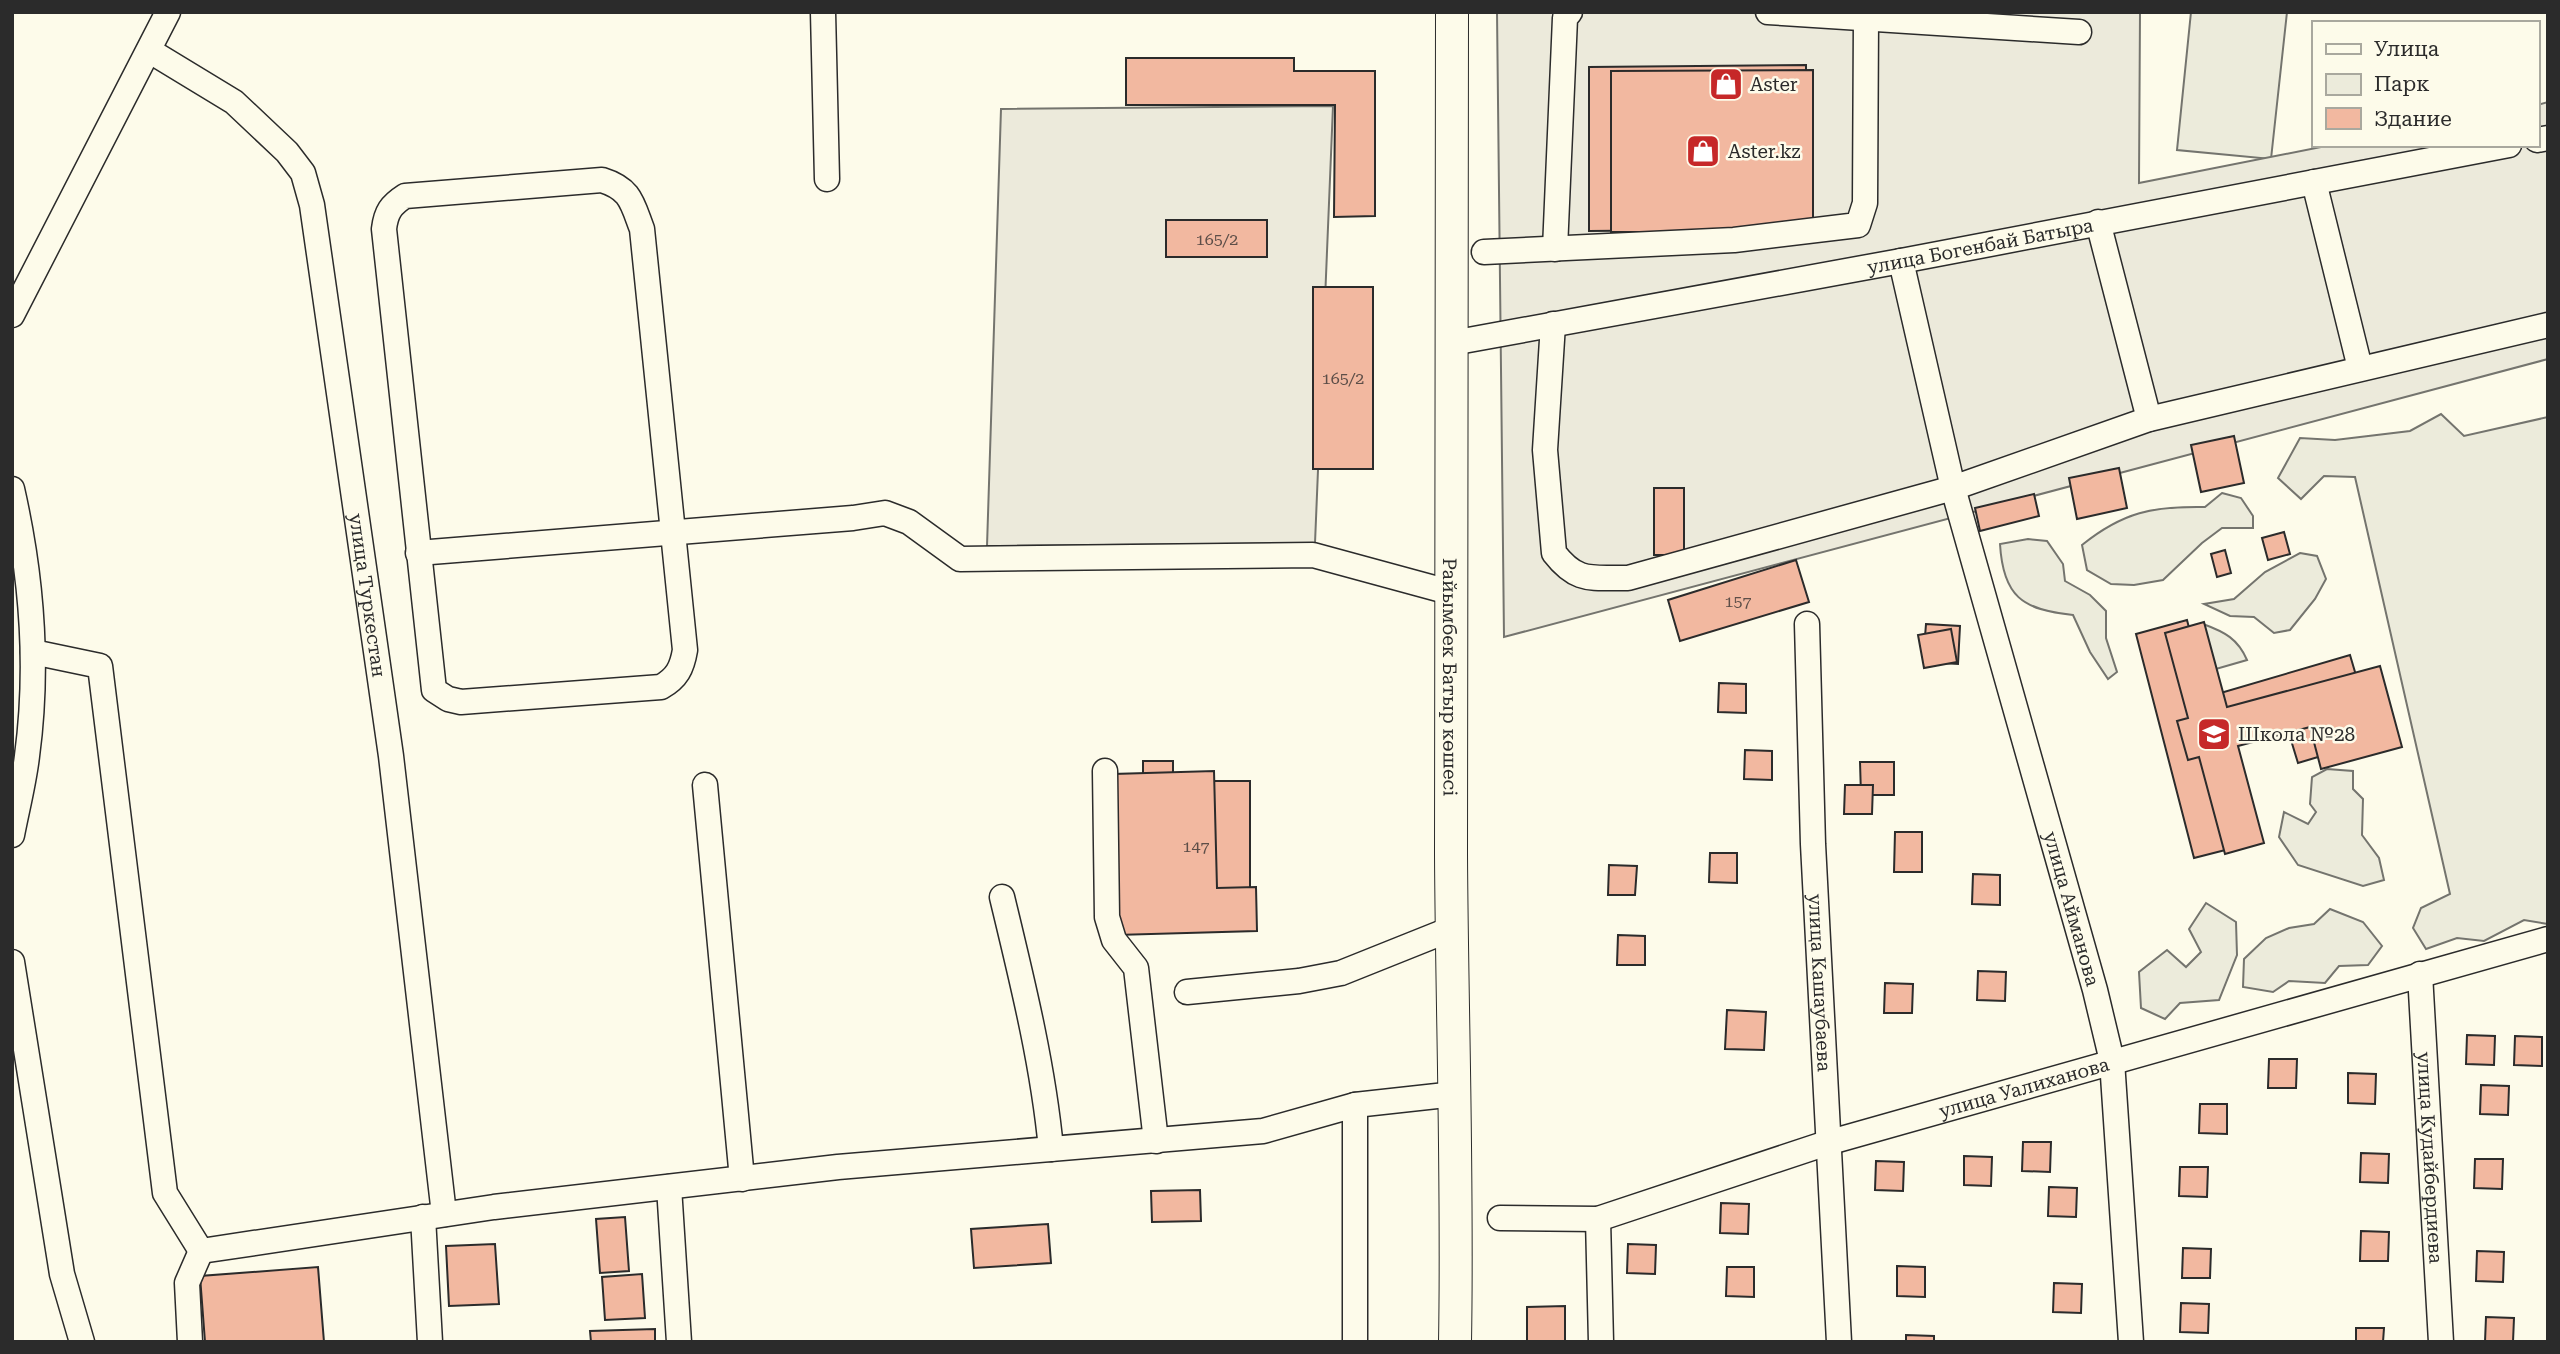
<svg xmlns="http://www.w3.org/2000/svg" width="2560" height="1354" font-family="'Roboto Serif',serif">
	<style>
		.green { fill: #ecebdb; stroke: #74746e; stroke-width: 2 }
		.parking { fill: #eceadb; stroke: #74746e; stroke-width: 2 }
		.building { fill: #f2b8a0; stroke: #2b2b2b; stroke-width: 2 }
		.lines { fill: none; stroke-linecap: round; stroke-linejoin: round }
		.minor-casing { stroke: #2b2b2b; stroke-width: 27 }
		.major-casing { stroke: #2b2b2b; stroke-width: 34 }
		.minor { stroke: #fdfbea; stroke-width: 24 }
		.major { stroke: #fdfbea; stroke-width: 32 }
		.labels { text-anchor: middle; dominant-baseline: central; stroke-width: 5; stroke-linejoin: round; paint-order: stroke }
		.number-label { font-size: 16px; fill: #5d4e48 }
		.poi-label { font-size: 19px; fill: #2b2b2b; stroke: #fdfbea; text-anchor: start }
		.street-label { font-size: 19px; fill: #2b2b2b; stroke: #fdfbea }
	</style>
	<rect width="100%" height="100%" fill="#fdfbea"/>
	<g class="green">
		<path d="M2191,12H2287L2271,159L2177,150Z"/>
		<path d="M2441,414L2464,436L2548,417V924L2524,920L2484,941L2457,938L2426,949L2413,928L2421,908L2450,894L2355,477L2324,476L2301,499L2278,478L2300,438L2335,440L2410,431Z"/>
		<path d="M2222,493L2241,498L2253,516V528H2222L2202,543L2163,580L2134,585L2111,584L2087,570L2082,545C2123,512 2153,506 2205,507Z"/>
		<path d="M2028,539L2047,541L2063,564L2065,581L2090,595L2106,611V638L2117,672L2108,679L2090,652L2073,615C2022,610 2003,596 2000,544Z"/>
		<path d="M2300,553L2317,556L2326,579L2315,599L2290,630L2274,633L2254,617L2230,616L2204,604L2234,599L2265,572Z"/>
		<path d="M2203,624C2225,632 2238,639 2247,660L2209,671Z"/>
		<path d="M2327,769L2353,771V789L2363,799L2362,835L2379,858L2384,880L2363,886L2298,865L2279,837L2284,812L2308,824L2316,812L2310,804L2312,777Z"/>
		<path d="M2206,903L2236,922L2237,955L2219,1000L2180,1003L2165,1019L2141,1008L2139,972L2167,950L2186,967L2201,952L2189,929Z"/>
		<path d="M2330,909L2363,922L2382,946L2368,965L2339,966L2325,983L2289,981L2273,992L2243,987L2244,959L2266,938L2289,928L2314,924Z"/>
	</g>
	<g class="parking">
		<path d="M1497,12H2140L2139,183L2331,145H2537V105L2548,102V359L1504,637Z"/>
		<path d="M1333,106L1315,543L987,546L1001,109Z"/>
	</g>
	<g class="building">
		<path d="M1126,58H1294V71H1375V216L1334,217L1335,105H1126Z"/>
		<path d="M1806,65V229L1589,231V67Z"/>
		<path d="M1813,70V232H1611V71Z"/>
		<rect x="1166" y="220" width="101" height="37"/>
		<rect x="1313" y="287" width="60" height="182"/>
		<path d="M2234,436L2244,483L2201,492L2191,445Z"/>
		<path d="M2119,468L2127,508L2077,519L2069,478Z"/>
		<rect x="1654" y="488" width="30" height="67"/>
		<path d="M2034,494L2039,516L1980,531L1975,508Z"/>
		<path d="M2284,532L2290,554L2268,560L2262,538Z"/>
		<path d="M2225,550L2231,573L2217,577L2211,554Z"/>
		<path d="M1796,560L1809,602L1680,641L1668,600Z"/>
		<path d="M2187,620L2207,697L2350,655L2375,740L2298,763L2287,727L2220,748L2245,845L2194,858L2136,634Z"/>
		<path d="M2204,622L2227,707L2380,666L2402,747L2321,769L2310,727L2238,746L2264,843L2225,854L2199,757L2188,760L2177,721L2188,718L2165,633Z"/>
		<path d="M1926,624L1960,626L1958,664L1923,662Z"/>
		<path d="M1951,629L1957,662L1924,668L1918,635Z"/>
		<path d="M1719,683L1746,684V713L1718,712Z"/>
		<path d="M1745,750L1772,751V780L1744,779Z"/>
		<path d="M1143,761H1173V781H1250V925L1143,926Z"/>
		<path d="M1860,762H1894V795H1861Z"/>
		<path d="M1214,771L1217,888L1256,887L1257,931L1116,935L1113,774Z"/>
		<path d="M1845,785H1873L1872,814H1844Z"/>
		<path d="M1895,832H1922V872H1894Z"/>
		<path d="M1710,853H1737V883L1709,882Z"/>
		<path d="M1609,865L1637,866L1635,895H1608Z"/>
		<path d="M1973,874L2000,875V905L1972,904Z"/>
		<path d="M1618,935L1645,936V965H1617Z"/>
		<path d="M1978,971L2006,972L2005,1001L1977,1000Z"/>
		<path d="M1885,983L1913,984L1912,1013H1884Z"/>
		<path d="M1727,1010L1766,1012L1764,1050L1725,1049Z"/>
		<path d="M2467,1035L2495,1036L2494,1065L2466,1064Z"/>
		<path d="M2515,1036L2542,1037V1066L2514,1065Z"/>
		<path d="M2269,1059H2297L2296,1088H2268Z"/>
		<path d="M2348,1073L2376,1074L2375,1104L2348,1103Z"/>
		<path d="M2481,1085L2509,1086L2508,1115L2480,1114Z"/>
		<path d="M2200,1104H2227V1134L2199,1133Z"/>
		<path d="M2023,1142H2051L2050,1172L2022,1171Z"/>
		<path d="M2361,1153L2389,1154L2388,1183L2360,1182Z"/>
		<path d="M1964,1156L1992,1157L1991,1186L1964,1185Z"/>
		<path d="M2475,1159H2503L2502,1189L2474,1188Z"/>
		<path d="M1876,1161L1904,1162L1903,1191L1875,1190Z"/>
		<path d="M2180,1167H2208L2207,1197L2179,1196Z"/>
		<path d="M2049,1187L2077,1188L2076,1217L2048,1216Z"/>
		<path d="M1200,1190L1201,1221L1152,1222L1151,1191Z"/>
		<path d="M1721,1203L1749,1204L1748,1234L1720,1233Z"/>
		<path d="M625,1217L629,1271L600,1273L596,1219Z"/>
		<path d="M1048,1224L1051,1263L974,1268L971,1229Z"/>
		<path d="M2361,1231L2389,1232L2388,1261H2360Z"/>
		<path d="M495,1244L499,1304L449,1306L446,1246Z"/>
		<path d="M1628,1244L1656,1245L1655,1274L1627,1273Z"/>
		<path d="M2183,1248L2211,1249L2210,1278H2182Z"/>
		<path d="M2477,1251L2504,1252L2503,1282L2476,1281Z"/>
		<path d="M1897,1266L1925,1267V1297L1897,1296Z"/>
		<path d="M318,1267L324,1342H205L200,1276Z"/>
		<path d="M1727,1267H1754V1297L1726,1296Z"/>
		<path d="M642,1274L645,1318L605,1320L602,1277Z"/>
		<path d="M2054,1283L2082,1284L2081,1313L2053,1312Z"/>
		<path d="M2181,1303L2209,1304L2208,1333L2180,1332Z"/>
		<path d="M1565,1306V1342H1527V1307Z"/>
		<path d="M2486,1317L2514,1318L2513,1342H2485Z"/>
		<path d="M2356,1328H2384L2383,1342H2356Z"/>
		<path d="M655,1329V1342H591L590,1331Z"/>
		<path d="M1906,1335L1934,1336V1342H1906Z"/>
	</g>
	<g class="lines">
		<g class="minor-casing">
			<g id="minor">
				<path d="M823,12L827,179"/>
				<path d="M1768,12L2079,32"/>
				<path id="s1" d="M150,51L234,102L287,152L303,173L312,205L391,756L444,1214"/>
				<path d="M2537,140L2548,138"/>
				<path d="M602,180C631,189 632,203 642,229L685,650C682,668 677,678 661,687L461,702L448,699L434,690L384,229C386,212 391,205 405,196Z"/>
				<path d="M2314,182L2360,368"/>
				<path d="M2098,222L2149,419"/>
				<path d="M1555,249L1565,18L1570,12"/>
				<path d="M1484,252L1734,240L1858,225L1865,203L1866,18"/>
				<path id="s2" d="M1901,261L1953,488L2095,990L2112,1061L2131,1342"/>
				<path d="M12,315L168,12"/>
				<path d="M1553,324L1545,450L1554,553C1578,584 1592,577 1628,578L1953,488L2149,419L2548,325"/>
				<path id="s3" d="M1452,343L1901,261L2509,145"/>
				<path d="M12,489C32,577 39,666 27,756C24,782 17,809 12,835"/>
				<path d="M418,553L853,518L885,513L909,522L960,559L1313,555L1449,592"/>
				<path id="s4" d="M1807,624L1813,844L1839,1342"/>
				<path d="M33,652L100,666L165,1193L201,1251L494,1207L838,1167L1263,1131L1355,1105L1455,1094"/>
				<path d="M1105,771L1107,917L1114,940L1136,968L1156,1141"/>
				<path d="M705,785L742,1179"/>
				<path d="M1002,897C1022,980 1043,1064 1051,1149"/>
				<path d="M12,962L62,1274L82,1342"/>
				<path id="s5" d="M2420,974L2441,1342"/>
				<path d="M1187,992L1299,981L1341,973L1451,929"/>
				<path d="M669,1187L679,1342"/>
				<path d="M423,1217L430,1342"/>
				<path id="s6" d="M1500,1218L1598,1219L1827,1143L2548,939"/>
				<path d="M1598,1219L1601,1342"/>
				<path d="M190,1342L187,1283L201,1251"/>
				<path d="M1355,1342V1105"/>
			</g>
		</g>
		<g class="major-casing">
			<g id="major">
				<path id="s7" d="M1452,12C1450,293 1449,574 1451,854C1452,1017 1458,1179 1455,1342"/>
			</g>
		</g>
		<use href="#minor" class="minor"/>
		<use href="#major" class="major"/>
	</g>
	<defs>
		<g id="shop-square" transform="scale(1.75)"><rect x="-9" y="-9" width="18" height="18" rx="4" fill="#c62828" stroke="#fdfbea"/><path d="M-5-2.5h2.3a2.7 3.5 0 0 1 5.4 0H5L5.5 6h-11ZM-1.5-2.5h3a1.5 2.3 0 0 0-3 0Z" fill="#fff"/></g>
		<g id="school-square" transform="scale(1.75)"><rect x="-9" y="-9" width="18" height="18" rx="4" fill="#c62828" stroke="#fdfbea"/><path d="M0-5L7-2L0 1L-7-2ZM-4 1L0 2.5L4 1V4Q0 6-4 4Z" fill="#fff"/></g>
	</defs>
	<g fill-rule="evenodd">
		<use href="#shop-square" x="1726" y="84"/>
		<use href="#shop-square" x="1703" y="151"/>
		<use href="#school-square" x="2214" y="734"/>
	</g>
	<g class="labels">
		<g class="number-label">
			<text x="1217" y="239">165/2</text>
			<text x="1343" y="378">165/2</text>
			<text x="1738" y="601">157</text>
			<text x="1196" y="846">147</text>
		</g>
		<g class="poi-label">
			<text x="1750" y="84">Aster</text>
			<text x="1728" y="151">Aster.kz</text>
			<text x="2238" y="734">Школа №28</text>
		</g>
		<g class="street-label">
			<text stroke="none"><textPath href="#s3" startOffset="537">улица Богенбай Батыра</textPath></text>
			<text stroke="none"><textPath href="#s1" startOffset="625">улица Туркестан</textPath></text>
			<text stroke="none"><textPath href="#s7" startOffset="665">Райымбек Батыр көшесі</textPath></text>
			<text stroke="none"><textPath href="#s2" startOffset="670">улица Айманова</textPath></text>
			<text stroke="none"><textPath href="#s4" startOffset="359">улица Кашаубаева</textPath></text>
			<text stroke="none"><textPath href="#s6" startOffset="544">улица Уалиханова</textPath></text>
			<text stroke="none"><textPath href="#s5" startOffset="184">улица Кудайбердиева</textPath></text>
		</g>
	</g>
	<rect width="2560" height="1354" fill="none" stroke="#2b2b2b" stroke-width="28"/>
	<rect x="2312" y="21" width="228" height="126" fill="#fdfbea" stroke="#a9a89e" stroke-width="2"/>
	<rect x="2326" y="44" width="35" height="10" fill="#fdfbea" stroke="#a9a89e" stroke-width="2"/>
	<text x="2374" y="56" font-size="21" fill="#2b2b2b">Улица</text>
	<rect x="2326" y="74" width="35" height="21" fill="#ecebdb" stroke="#a9a89e" stroke-width="2"/>
	<text x="2374" y="91" font-size="21" fill="#2b2b2b">Парк</text>
	<rect x="2326" y="108" width="35" height="21" fill="#f2b8a0" stroke="#a9a89e" stroke-width="2"/>
	<text x="2374" y="126" font-size="21" fill="#2b2b2b">Здание</text>
</svg>
